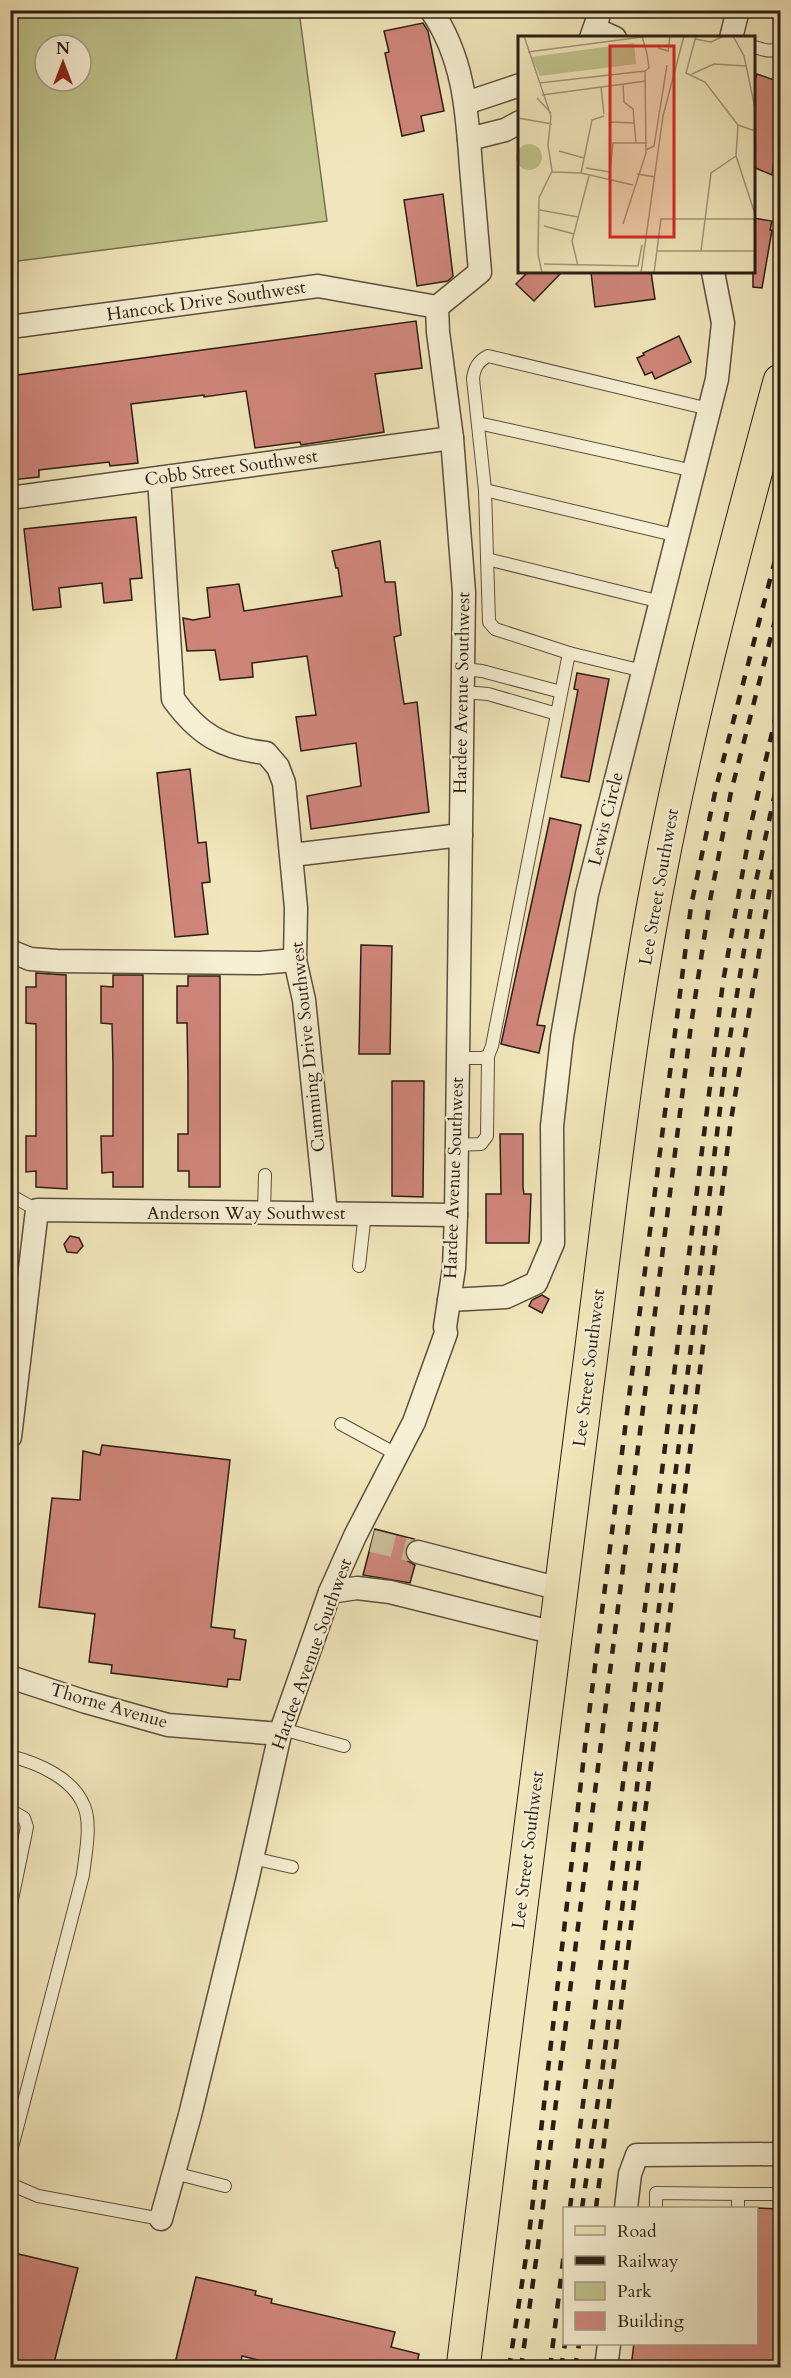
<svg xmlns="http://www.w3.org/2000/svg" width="791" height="2378" font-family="Cardo,serif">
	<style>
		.green { fill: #c0c38c; stroke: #767050; stroke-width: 1.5; fill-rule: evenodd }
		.building { fill: #cf867b; stroke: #2b1d14; stroke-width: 1.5 }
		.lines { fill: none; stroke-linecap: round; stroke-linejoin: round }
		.minor-tunnel { stroke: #c9be9a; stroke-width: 22; stroke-dasharray: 22 11; stroke-linecap: butt }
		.service-casing { stroke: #5c4f3e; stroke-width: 14 }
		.minor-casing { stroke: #5c4f3e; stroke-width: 25 }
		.primary-casing { stroke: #2b1d14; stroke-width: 35 }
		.service { stroke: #f6efd3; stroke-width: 12 }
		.minor { stroke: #f6efd3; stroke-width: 22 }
		.primary { stroke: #f1e6bb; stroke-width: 33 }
		.rail { stroke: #2b1d14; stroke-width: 4.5; stroke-dasharray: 10 10; stroke-linecap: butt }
		.labels { text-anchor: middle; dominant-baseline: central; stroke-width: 4.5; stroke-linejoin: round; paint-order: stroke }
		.street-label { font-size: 18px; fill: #2b1d14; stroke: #f6efd3 }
		.inset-road { fill: none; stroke: #a29678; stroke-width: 1.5 }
		.view { fill: #d62828; fill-opacity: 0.15; stroke: #d62828; stroke-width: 3 }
		.inset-edge { fill: none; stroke: #2b1d14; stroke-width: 3 }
	</style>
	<rect width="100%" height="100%" fill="#f1e6bb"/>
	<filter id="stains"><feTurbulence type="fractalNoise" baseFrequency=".00333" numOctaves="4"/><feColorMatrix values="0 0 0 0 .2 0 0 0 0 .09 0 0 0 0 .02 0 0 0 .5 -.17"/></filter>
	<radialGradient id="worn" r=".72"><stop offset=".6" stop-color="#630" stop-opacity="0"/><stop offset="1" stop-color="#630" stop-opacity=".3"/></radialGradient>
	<path class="green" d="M10,11H299L327,221L11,262ZM45,45H81V81H45Z"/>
	<g class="building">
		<path d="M423,23L428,31L444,111L421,116L424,131L402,136L385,53L389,52L384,31Z"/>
		<path d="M757,74L780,82V152L775,155L772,175L753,167V85Z"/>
		<path d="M443,194L453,276L448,281L417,286L404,200Z"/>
		<path d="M753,218L772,221L770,230H772L762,288L753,287Z"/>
		<path d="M528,272H562L534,301L516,284Z"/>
		<path d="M591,272H651L655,299L595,307Z"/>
		<path d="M416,321L422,368L375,374L384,432L301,445L300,442L255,448L246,391L204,397V395L131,404L138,463L110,466L109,462L39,470V477L10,480V376Z"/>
		<path d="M679,336L691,362L655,379L652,372L645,375L637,358L644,355L643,353Z"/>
		<path d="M136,517L142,578L130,579L132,600L104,603L102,583L59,588L61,607L33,610L24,529Z"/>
		<path d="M380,541L385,582H395L401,635L394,637L404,704L417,702L429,812L311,829L307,796L361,786L356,743L301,751L296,717L316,715L307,656L252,663L253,677L220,680L215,650L187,651L183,618L193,620L210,617L207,588L239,584L244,611L342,596L338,568H336L332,551Z"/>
		<path d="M577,673L609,679L589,782L561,777L578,690L574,689Z"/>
		<path d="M190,769L198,843L206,842L210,882L202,883L208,934L175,937L157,773Z"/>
		<path d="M550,818L581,825L537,1025L545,1026L539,1053L501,1044Z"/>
		<path d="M361,945L392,946L390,1054H359Z"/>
		<path d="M36,973L66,975L67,1189L36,1187V1171L26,1172V1136H36V1024L26,1023V987H36Z"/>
		<path d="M113,975H143V1187H113V1172L102,1173L101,1136H113V1064L112,1024L101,1023V986L113,987Z"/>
		<path d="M188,976H220V1187H189V1171H178V1134H188V1076L187,1023H177V986H188Z"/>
		<path d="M392,1081H424L423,1197L392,1196Z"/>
		<path d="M500,1134H523V1187L524,1194H531L529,1243H486V1194H501Z"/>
		<path d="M70,1236L79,1238L83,1246L77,1253L67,1252L64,1244Z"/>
		<path d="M542,1295L549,1299L542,1313L529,1306L532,1300Z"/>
		<path d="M102,1445L230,1460L211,1627L235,1630L234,1638L246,1640L240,1680L228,1679L227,1687L111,1673L112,1665L89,1662L95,1614L39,1607L52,1498L80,1500L83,1451L100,1455Z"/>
		<path d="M375,1529L414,1539L408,1543L405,1549L408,1561L415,1565L410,1583L363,1575Z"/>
		<path d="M756,2208L780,2209V2367H631L634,2343H756Z"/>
		<path d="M10,2252L78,2268L53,2367H10Z"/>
		<path d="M196,2277L256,2291L255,2295L272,2299L271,2303L395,2332L391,2347L419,2354L416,2367H277L278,2365L242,2356L240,2367H174Z"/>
	</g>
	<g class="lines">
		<path class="minor-tunnel" d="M372,1541L418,1552"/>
		<g class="service-casing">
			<g id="service">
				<path d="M754,47C763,49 772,54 780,47"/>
				<path d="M478,423L694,471"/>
				<path d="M485,490L678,536"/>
				<path d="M487,559L661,602"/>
				<path d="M569,653L643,671"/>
				<path d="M463,669L482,671L561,692"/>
				<path d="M463,692L488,694L557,714"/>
				<path d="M458,1058H482L488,1056L492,1046L569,653L495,629L489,622L485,490L473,379C474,368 478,361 488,356L709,409"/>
				<path d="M457,1145L481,1144L487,1136L488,1056"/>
				<path d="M10,1195L37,1210"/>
				<path d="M264,1212L265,1175"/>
				<path d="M359,1266L365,1213"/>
				<path d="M341,1424L398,1455"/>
				<path d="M282,1729L344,1746"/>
				<path d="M10,1756C38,1763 73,1778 84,1806C92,1824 85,1856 83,1875L10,2155"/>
				<path d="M10,1810L24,1818L27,1827L10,1909"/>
				<path d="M252,1858L292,1867"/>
				<path d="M174,2173L225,2186"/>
				<path d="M10,2184L38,2196L161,2219"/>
				<path d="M738,2194H780"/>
				<path d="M656,2208V2193L738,2194V2208"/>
			</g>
		</g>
		<g class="minor-casing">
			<g id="minor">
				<path d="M431,10C464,58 467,111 471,167C474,202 477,237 480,272L437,307"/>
				<path d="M595,29L615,38"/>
				<path d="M591,38L598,18L596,10"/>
				<path d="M731,38L738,10"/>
				<path d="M466,103L520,85"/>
				<path d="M469,139L505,130L520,122"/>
				<path d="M10,327L318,286L437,307"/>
				<path d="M159,478L173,699C199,735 222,748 266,753L278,767L284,783L296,908L295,960L304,1000L326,1213"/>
				<path d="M10,498L452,438"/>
				<path d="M292,855L461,835"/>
				<path d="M10,951L30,959L57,961L260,963L295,960"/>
				<path d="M449,1300L506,1297L536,1283L553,1243L552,1126L562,1037L587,894L717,379L723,323L713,272"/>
				<path d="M10,1437L37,1210L456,1215"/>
				<path d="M418,1552L560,1589"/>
				<path d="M330,1592L357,1588L390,1592L555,1633"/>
				<path d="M10,1677L86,1702L168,1725L280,1734"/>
				<path d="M626,2208L630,2174L637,2155L780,2154"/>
				<path d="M161,2219L190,2115L247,1881L280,1734L330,1592L355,1536L414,1422L446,1333L445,1327L454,1268L456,1215L464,592L452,438L438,332L437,307"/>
				<path d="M606,2368L609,2344"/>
			</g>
		</g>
		<g class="primary-casing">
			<path id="primary" d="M463,2368C504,2043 543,1718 586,1393C609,1220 626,1044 660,872C692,706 736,544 780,381"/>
		</g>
		<use href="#service" class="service"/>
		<use href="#minor" class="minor"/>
		<use href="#primary" class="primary"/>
		<g class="rail">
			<path d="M570,2208L723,982L752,820L780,698"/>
			<path d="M582,2208L602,2073L725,1068L753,895L780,770"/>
			<path d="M596,2208L731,1120L780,828"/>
			<path d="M509,2368L528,2244L586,1738L691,906L716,788L780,541"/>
			<path d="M521,2368L538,2246L691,1025L709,906L731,792L780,601"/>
			<path d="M550,2368L564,2253"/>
			<path d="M561,2368L565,2344"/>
			<path d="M575,2368L579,2344"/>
		</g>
	</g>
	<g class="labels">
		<g class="street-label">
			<text transform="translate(206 301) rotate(-8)">Hancock Drive Southwest</text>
			<text transform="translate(231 468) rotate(-8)">Cobb Street Southwest</text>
			<text transform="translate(462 693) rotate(-89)">Hardee Avenue Southwest</text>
			<text transform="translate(606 819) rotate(-76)">Lewis Circle</text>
			<text transform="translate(659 887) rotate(-80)">Lee Street Southwest</text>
			<text transform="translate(308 1047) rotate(-96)">Cumming Drive Southwest</text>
			<text transform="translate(454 1178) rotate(-88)">Hardee Avenue Southwest</text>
			<text x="246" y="1213">Anderson Way Southwest</text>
			<text transform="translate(589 1368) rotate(-83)">Lee Street Southwest</text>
			<text transform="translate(312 1654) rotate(-70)">Hardee Avenue Southwest</text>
			<text transform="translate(109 1706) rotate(16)">Thorne Avenue</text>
			<text transform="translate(528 1850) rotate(-83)">Lee Street Southwest</text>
		</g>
	</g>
	<g transform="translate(518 36)">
		<rect width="237" height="237" fill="#f1e6bb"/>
		<path d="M116,7L118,28L22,40L13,21ZM-2 121a13 13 0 1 1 26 0a13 13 0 1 1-26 0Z" fill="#c0c38c"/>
		<path class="inset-road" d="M6,0L33,80L30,109L34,135L21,162L20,218L24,237M124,0L129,18L131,32L127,35M178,0L168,37L187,46L220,89L218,120L237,178M215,0L226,20L237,72M177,3L193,6L206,0M140,12L150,15L152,0M10,16L124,1M174,38L196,28L228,30M21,47L127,35M105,48L106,66L115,73L118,107M83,51L86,78M24,59L128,45M19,62L33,77M0,82L34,88M92,86L116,87M220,89L237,95M128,114L136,110L149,29M41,115L66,122M68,132L92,136M34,136L63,137L115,149M63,137L74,84L86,80M119,138L137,141M91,144L95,107H129M22,174L60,181M105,188L128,117L127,35M26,190L56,198M139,215H237M183,215L193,137L218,120M26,228L120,230L124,209M60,230L54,205L71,140M123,237L145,80L166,0M136,237L143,183H237"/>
		<path class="view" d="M92,10H156V201H92Z"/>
		<rect width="237" height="237" class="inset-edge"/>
	</g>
	<rect width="791" height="2378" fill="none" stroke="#f1e6bb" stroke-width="36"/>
	<rect x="12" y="12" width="767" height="2354" fill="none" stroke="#2b1d14" stroke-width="3"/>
	<rect x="18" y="18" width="755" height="2342" fill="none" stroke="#2b1d14" stroke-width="1.5"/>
	<rect x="563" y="2207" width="195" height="138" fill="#f6efd3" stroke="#a59b87" stroke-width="1.5"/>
	<rect x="575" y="2226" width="30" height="9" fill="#f1e6bb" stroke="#a59b87" stroke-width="1.5"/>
	<text x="617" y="2237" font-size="18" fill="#2b1d14">Road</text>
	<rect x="575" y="2256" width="30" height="9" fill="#2b1d14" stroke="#a59b87" stroke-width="1.5"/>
	<text x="617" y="2267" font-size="18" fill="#2b1d14">Railway</text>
	<rect x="575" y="2282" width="30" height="18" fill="#c0c38c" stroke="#a59b87" stroke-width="1.5"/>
	<text x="617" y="2297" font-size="18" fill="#2b1d14">Park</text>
	<rect x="575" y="2312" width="30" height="18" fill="#cf867b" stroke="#a59b87" stroke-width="1.5"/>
	<text x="617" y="2327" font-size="18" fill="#2b1d14">Building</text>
	<g transform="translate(63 63)"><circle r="28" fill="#f6efd3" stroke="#a59b87" stroke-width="1.5"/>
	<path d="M0-4.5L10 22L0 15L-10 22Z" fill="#8f2418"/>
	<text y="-9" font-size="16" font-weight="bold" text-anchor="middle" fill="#2b1d14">N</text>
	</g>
	<rect width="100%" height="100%" filter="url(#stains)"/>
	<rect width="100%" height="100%" fill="url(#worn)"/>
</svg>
